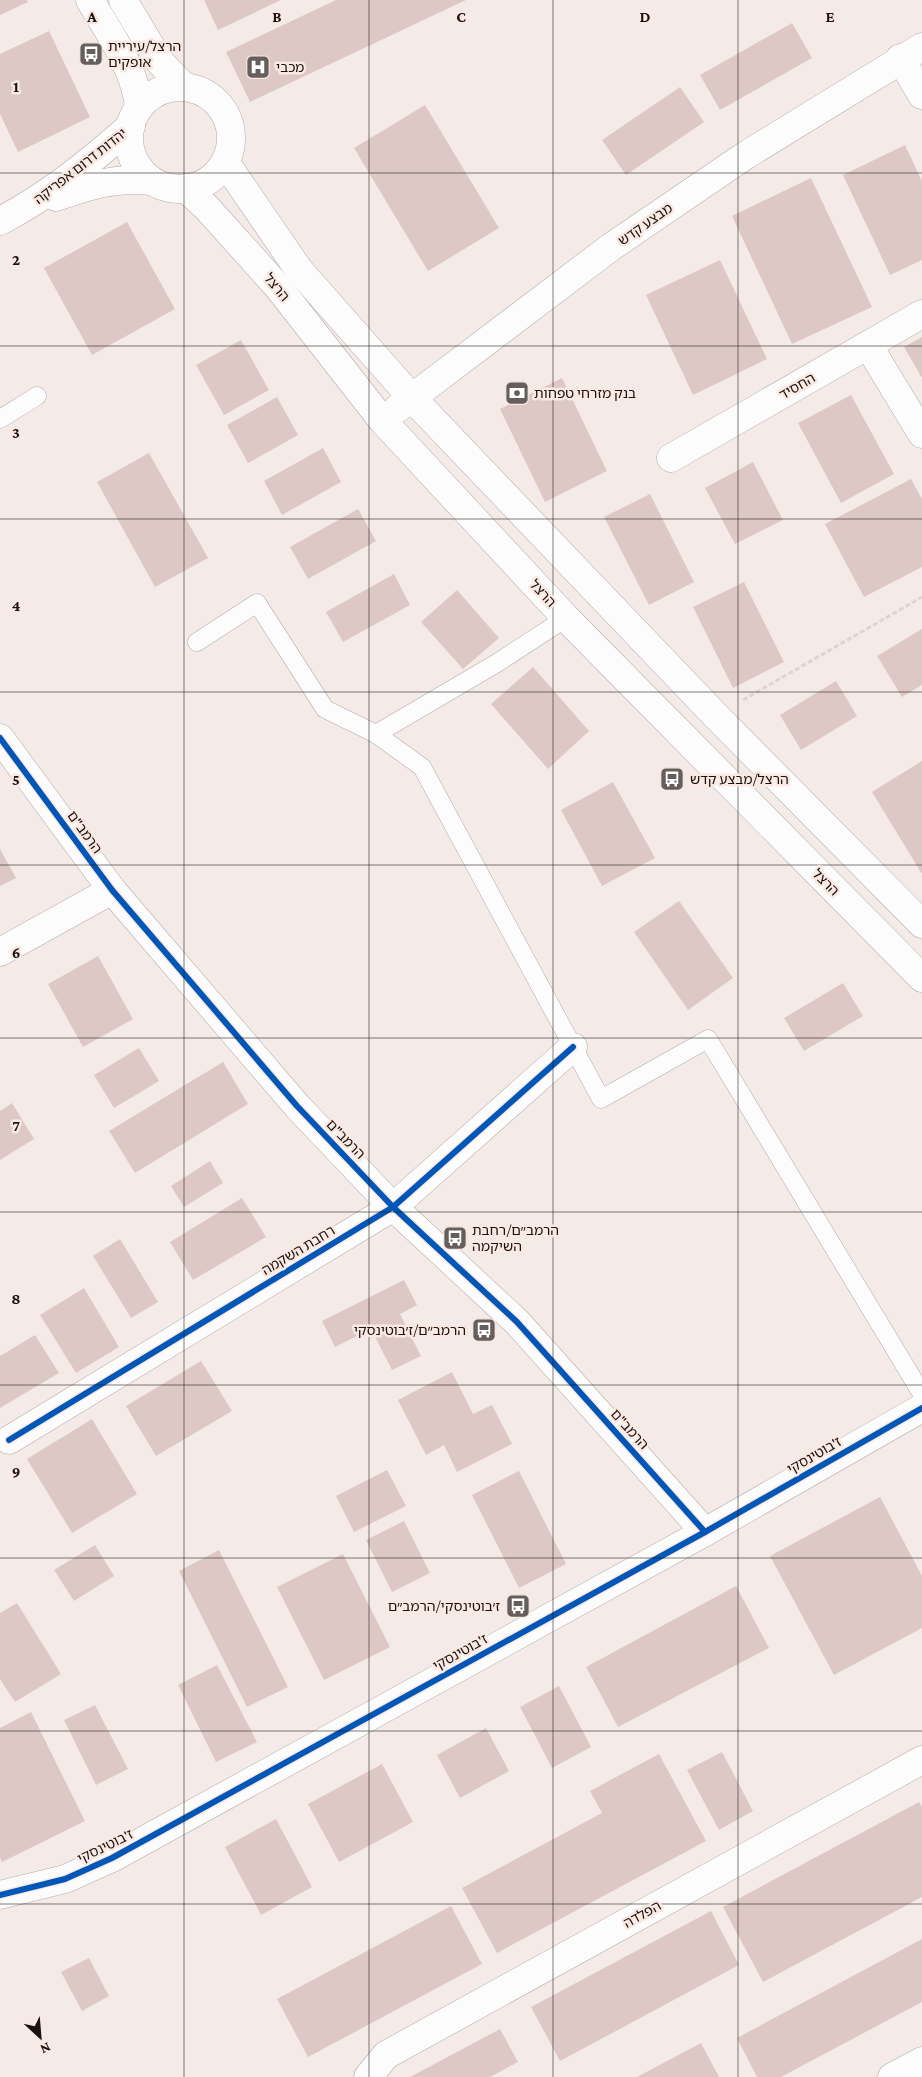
<svg xmlns="http://www.w3.org/2000/svg" width="922" height="2077" font-family="'Crimson Pro','Noto Sans Hebrew',serif">
	<style>
		.building { fill: #dec8c6 }
		.lines { fill: none; stroke-linecap: round; stroke-linejoin: round }
		.lane-casing { stroke: #b2aba9; stroke-width: 19 }
		.street-casing { stroke: #b2aba9; stroke-width: 29 }
		.secondary-casing { stroke: #b2aba9; stroke-width: 29 }
		.path { stroke: #d9d6d4; stroke-width: 3; stroke-dasharray: 5 2.5; stroke-linecap: butt }
		.lane { stroke: #fdfcfc; stroke-width: 18 }
		.street { stroke: #fdfcfc; stroke-width: 28 }
		.secondary { stroke: #fdfcfc; stroke-width: 28 }
		.cycleway-casing { stroke: #fae9e2; stroke-width: 9 }
		.cycleway { stroke: #0057b8; stroke-width: 6 }
		.grid { fill: none; stroke: #181210; stroke-width: 1; stroke-opacity: 0.55 }
		.labels { text-anchor: middle; dominant-baseline: central; stroke-width: 5; stroke-linejoin: round; paint-order: stroke }
		.poi-label { font-size: 14px; fill: #181210; stroke: #fae9e2; text-anchor: start }
		.street-label { font-size: 14px; fill: #181210; stroke: #fae9e2 }
		.grid-label { font-size: 16px; text-anchor: middle; font-weight: bold; fill: #181210; stroke: #fae9e2; stroke-width: 5; stroke-linejoin: round; paint-order: stroke }
	</style>
	<rect width="100%" height="100%" fill="#f4ebe8"/>
	<g class="building">
		<path d="M0,0H27L28,2L0,15Z"/>
		<path d="M204,0H281L218,30Z"/>
		<path d="M336,0H466L250,102L226,52Z"/>
		<path d="M792,23L812,58L720,110L700,75Z"/>
		<path d="M49,31L90,117L18,152L0,114V54Z"/>
		<path d="M680,87L704,122L626,175L602,140Z"/>
		<path d="M425,105L499,228L428,271L354,148Z"/>
		<path d="M905,145L922,181V260L890,275L843,175Z"/>
		<path d="M811,178L872,307L792,344L732,216Z"/>
		<path d="M127,222L175,309L92,355L44,268Z"/>
		<path d="M720,260L767,359L693,395L646,295Z"/>
		<path d="M922,337V378L904,347Z"/>
		<path d="M241,340L269,390L224,415L196,365Z"/>
		<path d="M562,378L607,471L545,502L500,409Z"/>
		<path d="M851,395L894,474L841,503L798,423Z"/>
		<path d="M277,397L298,435L248,463L227,425Z"/>
		<path d="M323,448L341,482L282,515L264,481Z"/>
		<path d="M149,453L208,558L155,587L97,482Z"/>
		<path d="M753,462L783,520L735,544L705,488Z"/>
		<path d="M911,479L922,499V567L864,597L825,524Z"/>
		<path d="M650,494L694,582L649,605L604,517Z"/>
		<path d="M358,509L376,541L308,579L290,547Z"/>
		<path d="M394,574L410,605L343,642L326,612Z"/>
		<path d="M744,582L784,662L733,688L693,607Z"/>
		<path d="M457,590L499,638L463,669L421,622Z"/>
		<path d="M922,629V685L902,697L877,656Z"/>
		<path d="M533,667L589,731L548,769L491,704Z"/>
		<path d="M836,681L857,716L801,750L780,715Z"/>
		<path d="M922,761V874L872,792Z"/>
		<path d="M613,782L655,858L602,886L561,810Z"/>
		<path d="M0,849L16,878L0,886Z"/>
		<path d="M679,901L733,978L688,1010L634,932Z"/>
		<path d="M98,956L133,1019L83,1047L48,984Z"/>
		<path d="M843,983L863,1016L804,1051L784,1018Z"/>
		<path d="M139,1048L159,1081L114,1108L94,1075Z"/>
		<path d="M223,1062L248,1104L135,1173L109,1131Z"/>
		<path d="M12,1103L34,1139L0,1160V1111Z"/>
		<path d="M210,1161L223,1183L184,1207L171,1186Z"/>
		<path d="M242,1198L266,1237L193,1280L170,1242Z"/>
		<path d="M120,1239L158,1302L131,1318L93,1256Z"/>
		<path d="M404,1280L417,1305L400,1314L421,1356L392,1370L371,1329L335,1347L322,1321Z"/>
		<path d="M84,1288L119,1347L76,1373L40,1315Z"/>
		<path d="M35,1335L59,1373L0,1408V1356Z"/>
		<path d="M201,1361L232,1411L156,1456L126,1406Z"/>
		<path d="M452,1372L473,1414L492,1405L512,1444L457,1472L444,1445L426,1455L398,1400Z"/>
		<path d="M92,1419L137,1494L72,1533L27,1459Z"/>
		<path d="M387,1470L406,1506L354,1532L336,1496Z"/>
		<path d="M519,1471L566,1564L519,1588L472,1495Z"/>
		<path d="M880,1497L922,1576V1628L834,1675L770,1556Z"/>
		<path d="M404,1521L430,1573L392,1592L366,1540Z"/>
		<path d="M95,1545L114,1576L74,1601L54,1570Z"/>
		<path d="M219,1550L288,1687L247,1707L179,1571Z"/>
		<path d="M343,1554L390,1647L324,1680L277,1587Z"/>
		<path d="M736,1586L769,1648L618,1727L586,1667Z"/>
		<path d="M17,1603L61,1674L15,1702L0,1679V1613Z"/>
		<path d="M217,1665L257,1742L216,1762L178,1685Z"/>
		<path d="M559,1686L591,1747L552,1768L520,1707Z"/>
		<path d="M95,1705L128,1769L96,1785L64,1720Z"/>
		<path d="M31,1712L85,1821L2,1862L0,1858V1728Z"/>
		<path d="M486,1728L509,1771L460,1798L437,1755Z"/>
		<path d="M722,1752L753,1811L719,1830L687,1770Z"/>
		<path d="M659,1754L706,1841L497,1953L462,1888L602,1813L590,1791Z"/>
		<path d="M382,1764L413,1822L339,1862L308,1804Z"/>
		<path d="M919,1802L922,1807V1897L763,1982L723,1907Z"/>
		<path d="M276,1819L312,1887L261,1915L225,1847Z"/>
		<path d="M451,1906L482,1964L308,2057L277,1999Z"/>
		<path d="M711,1911L739,1965L560,2061L531,2007Z"/>
		<path d="M922,1939V2002L781,2077H757L737,2038Z"/>
		<path d="M89,1958L109,1996L82,2011L61,1972Z"/>
		<path d="M500,2029L518,2062L490,2077H410Z"/>
		<path d="M701,2043L719,2077H637Z"/>
	</g>
	<g class="lines">
		<g class="lane-casing">
			<g id="lane">
				<path d="M0,419L37,396"/>
				<path d="M197,642L257,603L325,709L376,734L422,767L601,1099L708,1039L922,1394"/>
				<path d="M376,734L497,663L566,618"/>
			</g>
		</g>
		<g class="street-casing">
			<g id="street">
				<path d="M900,58L922,95"/>
				<path d="M868,345L922,434"/>
				<path d="M671,458L922,314"/>
				<path d="M0,738L112,890L297,1106L393,1207L517,1322L705,1532"/>
				<path d="M0,952L112,890"/>
				<path d="M9,1440L393,1207L573,1047"/>
				<path d="M368,2077L386,2055L922,1760"/>
				<path d="M892,2077L922,2061"/>
			</g>
		</g>
		<g class="secondary-casing">
			<g id="secondary">
				<path d="M90,0C109,33 135,68 139,107"/>
				<path d="M123,0L160,62L184,87"/>
				<circle cx="180" cy="138" r="51"/>
				<path d="M225,162L299,270L412,398L716,716L922,924"/>
				<path d="M185,188L207,208L278,287L382,420L566,618L922,978"/>
				<path d="M56,197C91,185 115,177 152,181"/>
				<path d="M0,221C48,196 90,162 131,126"/>
				<path d="M397,409L611,247L746,155L922,47"/>
				<path d="M0,1895L65,1879L112,1858L705,1532L922,1408"/>
			</g>
		</g>
		<path class="path" d="M743,700L922,597"/>
		<use href="#lane" class="lane"/>
		<use href="#street" class="street"/>
		<use href="#secondary" class="secondary"/>
		<g class="cycleway-casing">
			<g id="cycleway">
				<path d="M0,738L112,890L297,1106L393,1207L517,1322L705,1532"/>
				<path d="M9,1440L393,1207L573,1047"/>
				<path d="M0,1895L65,1879L112,1858L705,1532L922,1408"/>
			</g>
		</g>
		<use href="#cycleway" class="cycleway"/>
	</g>
	<path class="grid" d="M184,0V2077M369,0V2077M553,0V2077M738,0V2077M0,173H922M0,346H922M0,519H922M0,692H922M0,865H922M0,1038H922M0,1212H922M0,1385H922M0,1558H922M0,1731H922M0,1904H922"/>
	<defs>
		<g id="bus-square" transform="scale(1.25)"><rect x="-9" y="-9" width="18" height="18" rx="4" fill="#655e5c" stroke="#fae9e2"/><path d="M-5-6H5V4H4V6H2V4H-2V6H-4V4H-5ZM-3.5-4V0h7V-4ZM-3.5 1.2v1.5H-2V1.2ZM2 1.2v1.5H3.5V1.2Z" fill="#fff"/></g>
		<g id="hospital-square" transform="scale(1.25)"><rect x="-9" y="-9" width="18" height="18" rx="4" fill="#655e5c" stroke="#fae9e2"/><path d="M-5-5h3v3.5h4V-5h3V5h-3V1.5h-4V5h-3Z" fill="#fff"/></g>
		<g id="bank-square" transform="scale(1.25)"><rect x="-9" y="-9" width="18" height="18" rx="4" fill="#655e5c" stroke="#fae9e2"/><path d="M-6-4H6V4H-6ZM0-2.3a2.3 2.3 0 1 0 0 4.6a2.3 2.3 0 1 0 0-4.6Z" fill="#fff"/></g>
	</defs>
	<g fill-rule="evenodd">
		<use href="#bus-square" x="91" y="54"/>
		<use href="#hospital-square" x="258" y="67"/>
		<use href="#bank-square" x="517" y="393"/>
		<use href="#bus-square" x="672" y="779"/>
		<use href="#bus-square" x="455" y="1238"/>
		<use href="#bus-square" x="484" y="1330"/>
		<use href="#bus-square" x="518" y="1606"/>
	</g>
	<g class="labels">
		<g class="poi-label">
			<text x="108" y="46">הרצל/עיריית<tspan x="108" dy="16">אופקים</tspan></text>
			<text x="276" y="67">מכבי</text>
			<text x="534" y="393">בנק מזרחי טפחות</text>
			<text x="690" y="779">הרצל/מבצע קדש</text>
			<text x="472" y="1230">הרמב״ם/רחבת<tspan x="472" dy="16">השיקמה</tspan></text>
			<text x="466" y="1330" text-anchor="end">הרמב״ם/ז׳בוטינסקי</text>
			<text x="500" y="1606" text-anchor="end">ז׳בוטינסקי/הרמב״ם</text>
		</g>
		<g class="street-label">
			<text transform="translate(80 166) rotate(-38)">יהדות דרום אפריקה</text>
			<text transform="translate(645 224) rotate(-35)">מבצע קדש</text>
			<text transform="translate(277 287) rotate(50)">הרצל</text>
			<text transform="translate(797 386) rotate(-30)">החסיד</text>
			<text transform="translate(543 593) rotate(47)">הרצל</text>
			<text transform="translate(85 832) rotate(54)">הרמב"ם</text>
			<text transform="translate(826 882) rotate(45)">הרצל</text>
			<text transform="translate(346 1139) rotate(46)">הרמב"ם</text>
			<text transform="translate(298 1250) rotate(-31)">רחבת השקמה</text>
			<text transform="translate(630 1429) rotate(48)">הרמב"ם</text>
			<text transform="translate(814 1455) rotate(-30)">ז'בוטינסקי</text>
			<text transform="translate(460 1652) rotate(-29)">ז'בוטינסקי</text>
			<text transform="translate(105 1846) rotate(-26)">ז'בוטינסקי</text>
			<text transform="translate(642 1914) rotate(-29)">הפלדה</text>
		</g>
	</g>
	<g class="grid-label">
		<text x="92" y="22">A</text>
		<text x="277" y="22">B</text>
		<text x="461" y="22">C</text>
		<text x="645" y="22">D</text>
		<text x="830" y="22">E</text>
		<text x="16" y="92">1</text>
		<text x="16" y="265">2</text>
		<text x="16" y="438">3</text>
		<text x="16" y="611">4</text>
		<text x="16" y="785">5</text>
		<text x="16" y="958">6</text>
		<text x="16" y="1131">7</text>
		<text x="16" y="1304">8</text>
		<text x="16" y="1477">9</text>
	</g>
	<g transform="translate(40 2037) rotate(154)" stroke="#fae9e2" stroke-width="4" paint-order="stroke">
	<path d="M0-4L9 19L0 12L-9 19Z" fill="#181210"/>
	<text y="-8" font-size="14" font-weight="bold" text-anchor="middle" fill="#181210">N</text>
	</g>
</svg>
